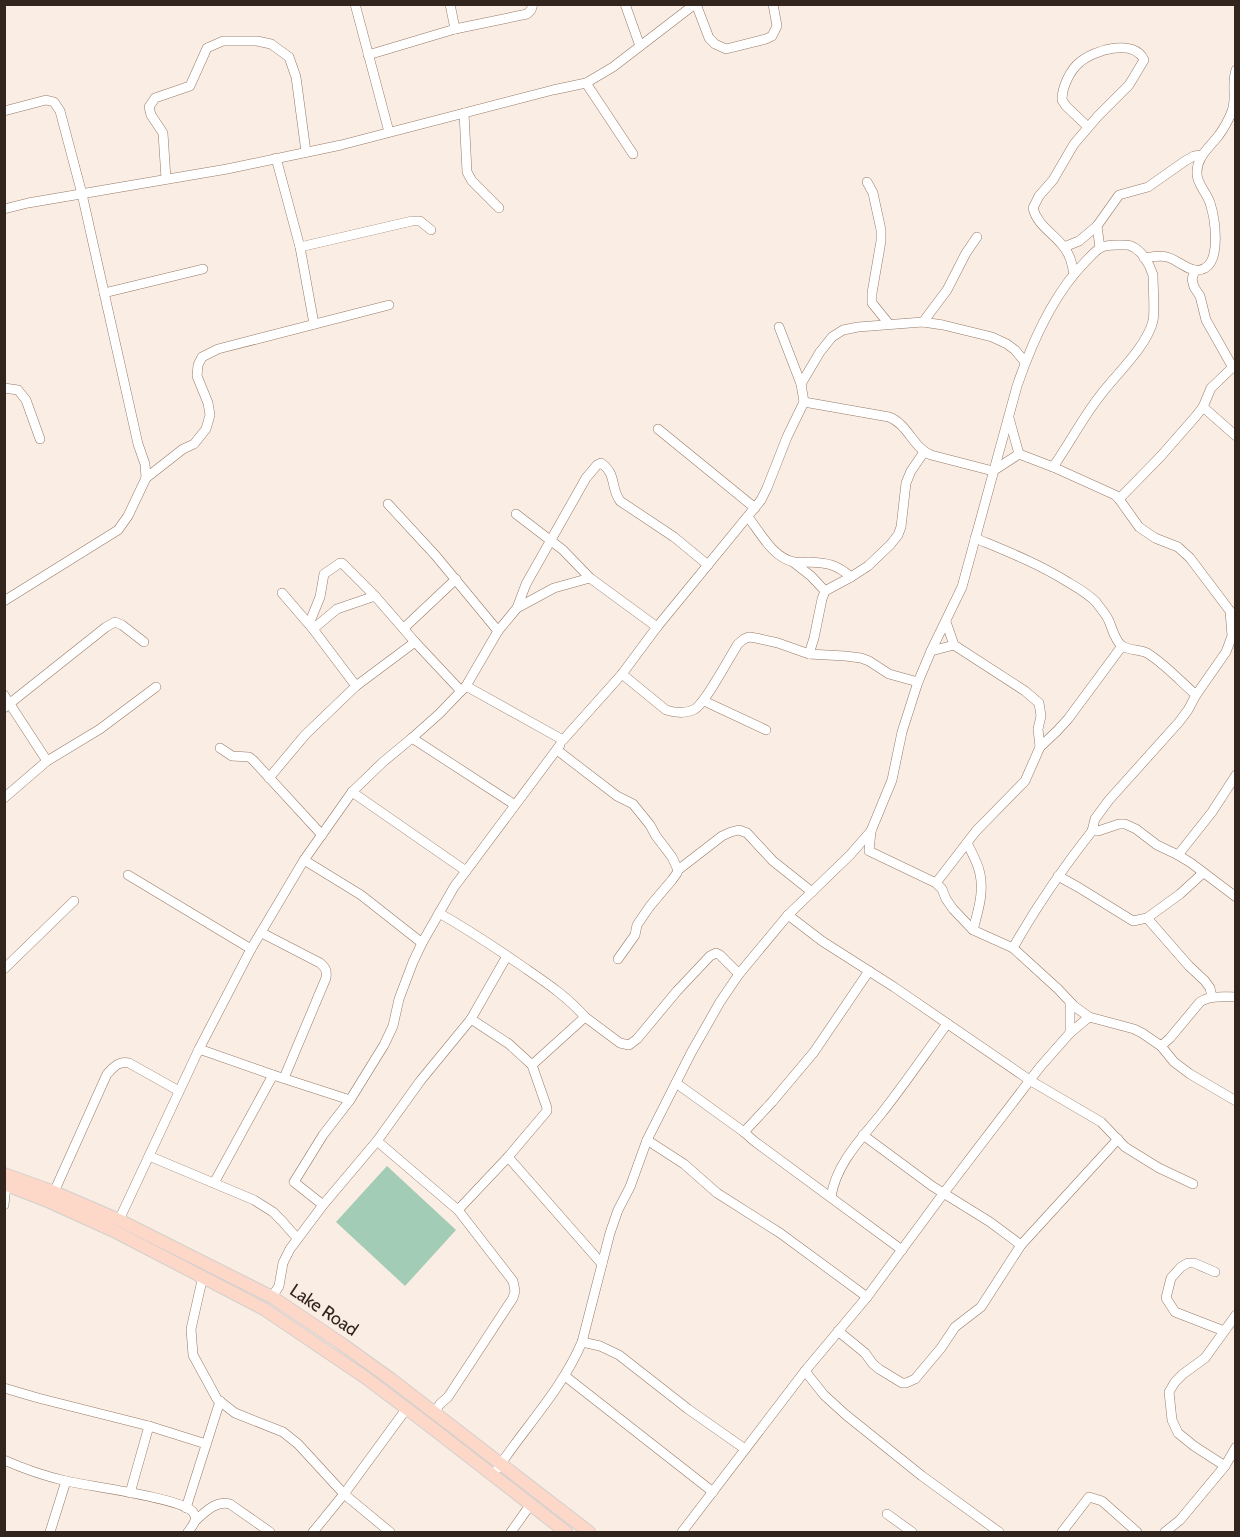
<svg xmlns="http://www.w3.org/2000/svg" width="1240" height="1537" font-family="Cabin,sans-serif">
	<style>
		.green { fill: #a2ccb5 }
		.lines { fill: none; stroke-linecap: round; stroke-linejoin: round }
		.minor-casing { stroke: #977a66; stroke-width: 10 }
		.major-casing { stroke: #d2cfcd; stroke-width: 14 }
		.minor { stroke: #fff; stroke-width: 9 }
		.major { stroke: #fdd8c8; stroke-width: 12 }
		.labels { text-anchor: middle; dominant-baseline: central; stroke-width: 6; stroke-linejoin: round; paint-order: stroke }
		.street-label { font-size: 18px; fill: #31251d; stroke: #faede4 }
	</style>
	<rect width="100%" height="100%" fill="#faede4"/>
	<path class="green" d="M387,1166L456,1230L405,1286L336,1222Z"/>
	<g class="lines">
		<g class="minor-casing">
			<g id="minor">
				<path d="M355,4L389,132"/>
				<path d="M450,4L455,29"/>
				<path d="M625,4L640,46"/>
				<path d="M696,4L709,38L715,44L726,49L766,39L772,36L777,26L773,4"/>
				<path d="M368,55L455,29L527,14L531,10L533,4"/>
				<path d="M586,83L633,154"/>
				<path d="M4,111L46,100L54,102L60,111L82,194L138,444L145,464L146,478"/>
				<path d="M464,113L467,172L472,181L499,208"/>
				<path d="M276,158L300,247L314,324"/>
				<path d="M166,179L163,133L151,115L149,107L155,98L190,86L207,48L223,41H257L271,44L289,57L296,77L306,152"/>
				<path d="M867,182L873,193L881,230V241L872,293V303L889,324"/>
				<path d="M4,209L28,203L227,169L341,145L553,90L586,83L613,67L695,4"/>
				<path d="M1097,226L1100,248"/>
				<path d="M300,247L412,221H420L431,230"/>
				<path d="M1064,247L1079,241L1097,226L1119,195L1148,187L1185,161L1194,156L1202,155"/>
				<path d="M1144,258C1151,257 1160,255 1167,257C1179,260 1192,276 1205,268C1221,259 1215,218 1210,203C1207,193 1197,184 1197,174C1196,157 1210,147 1219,135C1224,128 1229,119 1232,111C1237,97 1231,85 1236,70"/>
				<path d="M1195,270L1192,279L1194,287L1200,296L1206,320L1232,366"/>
				<path d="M1074,274C1072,264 1070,254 1063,246C1053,233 1037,225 1033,208L1039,196L1053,180L1074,144L1098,116L1129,85L1144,60C1134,38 1094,50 1080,62C1070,70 1062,87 1062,100L1066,106L1088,127"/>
				<path d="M104,293L203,269"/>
				<path d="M923,322L947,290L966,253L977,237"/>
				<path d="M801,384L820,352L832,337L843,330L858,327L923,322L943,325L992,337L1007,344L1015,350L1025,362"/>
				<path d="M4,388L18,390L26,400L40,439"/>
				<path d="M804,402L889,417C908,424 913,448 931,455L993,471L1019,454L1053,467L1115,495L1119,499L1139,527L1155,538L1178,547L1190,558L1230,611L1232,636L1226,652L1196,695L1188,710L1179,722L1109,800L1095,819L1092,831"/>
				<path d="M1203,407L1236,436"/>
				<path d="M1009,418L1019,454"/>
				<path d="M658,429L755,508"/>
				<path d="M1119,499L1161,456L1196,416L1203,407L1211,388L1236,364"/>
				<path d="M388,504L436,556L498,631"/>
				<path d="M516,514L563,550L590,578L657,627"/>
				<path d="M748,517C760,532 773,558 794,562C799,563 804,562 808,562C828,563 836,564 851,577"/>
				<path d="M975,538C1006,551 1037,563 1066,581C1076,587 1087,593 1096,602C1100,608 1106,614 1109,621C1112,628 1115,640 1121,645C1128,651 1139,649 1147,653C1165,664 1180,681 1196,695"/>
				<path d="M793,562L811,576L825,591"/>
				<path d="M282,593L313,629L356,686L415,642"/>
				<path d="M4,601L118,530L128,516L146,478L183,449L194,444L206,429L210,415L208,403L197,376L198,365L202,357L218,349L389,305"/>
				<path d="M517,608L526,584L586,478L597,465L601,463C617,474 610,487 620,501L674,537L708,565"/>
				<path d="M946,622L954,645L1025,691L1039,703L1041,716L1038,729L1040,747"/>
				<path d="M309,624L320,597L324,574L340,563H342L375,596L415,642L461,691"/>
				<path d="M404,628L456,579"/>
				<path d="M313,629L337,609L375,596"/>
				<path d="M931,651L954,645"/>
				<path d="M809,654L814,638L822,599L825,591L851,577L868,566L890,545L898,535L901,527L906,483L911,471L924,452"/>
				<path d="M622,674L666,710C676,713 686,714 695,709C706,702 729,658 738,644L744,639L749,637L756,638L778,643L809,654L845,656L861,658L869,661L889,674L918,682"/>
				<path d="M466,686L498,631L517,608L554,588L590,578"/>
				<path d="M4,695L47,761"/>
				<path d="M704,701L766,730"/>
				<path d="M4,708L106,627L115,622L122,625L144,642"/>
				<path d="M412,738L515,805"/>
				<path d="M220,748L232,756L249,757L253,760L322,835"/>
				<path d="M557,750L617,796L633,804L650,825L656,836L672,857L678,870"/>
				<path d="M269,778L305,735L356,686"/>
				<path d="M4,798L47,761L100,729L156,687"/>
				<path d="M871,831L869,851L936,883L942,889L946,899L953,909L973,930L1013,948"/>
				<path d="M967,843C972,853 978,863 980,874C984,893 978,911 973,930"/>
				<path d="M1178,855L1212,812L1236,775"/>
				<path d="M304,860L361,895L422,943L454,887L466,871L352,792"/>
				<path d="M466,871L560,745"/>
				<path d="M128,875L251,949"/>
				<path d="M1058,876L1078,887L1133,921L1147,918L1180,894L1203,873"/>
				<path d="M936,883L976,831L1025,781L1040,747L1057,731L1068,719L1122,646"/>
				<path d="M1236,897L1191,863L1178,855L1157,845L1136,829L1125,824H1119L1098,831H1092C1063,868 1036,907 1013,948L1058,989L1074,1006L1089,1017L1134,1029L1142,1033L1161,1046L1170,1038L1200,1002C1210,995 1224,997 1236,997"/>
				<path d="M439,913C467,929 493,946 519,964C542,980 566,995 585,1017"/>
				<path d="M788,915L850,855L871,831L892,780L902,732L918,682L931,651L962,587L1017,386C1032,342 1053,294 1086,261C1090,257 1095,251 1100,248C1107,244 1114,245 1122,245C1123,245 1130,245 1131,246C1142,250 1150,265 1153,275C1153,287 1155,311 1153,321C1146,348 1115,375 1099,397C1082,419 1069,444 1053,467"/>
				<path d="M1147,918L1189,966L1205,981L1210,988L1212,997"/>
				<path d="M262,933L320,963C326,968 327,971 326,978L284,1078"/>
				<path d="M618,959L635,935L637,925L650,906L672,880L677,873L678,870L722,836L731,832L739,830L747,833L773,861L812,892"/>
				<path d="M4,969L74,901"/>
				<path d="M1070,1002V1033"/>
				<path d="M471,1019L507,956"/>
				<path d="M1161,1046L1174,1062L1190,1074L1236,1101"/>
				<path d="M199,1049L273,1075L350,1100L384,1045L393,1026L399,999L413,962L422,943"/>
				<path d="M676,1083L744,1132L754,1141L902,1250"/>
				<path d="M744,1132L772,1102L814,1052L869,971"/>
				<path d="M647,1140L684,1164L717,1193L780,1233L867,1297"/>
				<path d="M377,1141L458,1210L508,1157L547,1111V1108L532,1065"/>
				<path d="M149,1156L254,1200L273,1212L282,1221L297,1238"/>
				<path d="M508,1157L602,1264"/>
				<path d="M214,1183L273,1075"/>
				<path d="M54,1192L107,1074C114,1067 118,1061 129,1063L179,1091"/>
				<path d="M831,1197C836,1164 861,1139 881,1114C904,1085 925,1054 947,1024"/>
				<path d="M4,1205L6,1184"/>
				<path d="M323,1205L294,1182L323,1135L350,1100"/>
				<path d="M119,1220L199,1049L251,949L304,860L352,792L383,762L412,738L439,714L466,686L563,740L622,674L657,627L761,500L767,488L787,437L804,402L801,384L779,327"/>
				<path d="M1021,1245L1118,1139"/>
				<path d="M1215,1272L1194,1263H1188L1181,1267L1171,1278L1166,1298L1175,1312L1224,1331"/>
				<path d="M203,1276L191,1329L193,1355L217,1399L235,1413L283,1432L298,1444L344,1494L390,1532"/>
				<path d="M272,1297L279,1286L283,1263L290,1249L323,1205L377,1141L421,1080L471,1019L509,1044L532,1065L585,1017L620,1043L629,1045L637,1039L677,991L710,956L716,953L720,955L739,974"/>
				<path d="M838,1331L865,1353L873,1364L879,1369L902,1383H906L915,1379L941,1348L955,1327L981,1307L1021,1245L990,1222L932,1186L863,1135"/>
				<path d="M582,1342L600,1346L619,1355L688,1409L745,1449"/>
				<path d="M805,1371L824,1395L846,1415L922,1476L999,1532"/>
				<path d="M565,1376L713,1492"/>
				<path d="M4,1388L38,1398L149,1426L130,1493"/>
				<path d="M434,1413L440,1404L448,1397L513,1298L515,1291L513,1281L458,1210"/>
				<path d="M149,1426L206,1444"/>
				<path d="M4,1460C24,1469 45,1476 66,1481C88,1486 182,1498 193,1512C199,1520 192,1526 188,1532"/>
				<path d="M1225,1466L1236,1447"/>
				<path d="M498,1468C526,1426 562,1389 582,1342L610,1233L618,1210L630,1187L647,1140L691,1053L720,1002L739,974L788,915L822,941L894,987L1031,1081L1101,1122L1125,1147L1159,1168L1193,1184"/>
				<path d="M186,1508L220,1401"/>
				<path d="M887,1514L912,1532"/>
				<path d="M195,1521C205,1512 216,1500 230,1504L270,1532"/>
				<path d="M50,1532L66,1481"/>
				<path d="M313,1532L344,1494L407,1408"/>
				<path d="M511,1532L531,1504"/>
				<path d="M682,1532L805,1371L867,1297L943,1194L1040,1067L1070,1033L1089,1017"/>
				<path d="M1062,1532L1089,1497L1102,1501L1137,1532"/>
				<path d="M1165,1532L1180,1520L1225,1466L1194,1446L1178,1433L1172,1420L1169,1392L1175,1382L1183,1374L1205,1358L1236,1315"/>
			</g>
		</g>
		<g class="major-casing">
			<g id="major">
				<path d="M4,1174L54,1192L119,1220L272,1297L342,1344L392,1380L589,1532"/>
				<path d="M4,1184L50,1202L114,1231L264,1309L366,1378L427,1424L566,1532"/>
			</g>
		</g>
		<use href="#minor" class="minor"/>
		<use href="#major" class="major"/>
	</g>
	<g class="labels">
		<g class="street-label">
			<text transform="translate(324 1310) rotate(34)">Lake Road</text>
		</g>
	</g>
	<rect width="1240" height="1537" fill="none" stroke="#31251d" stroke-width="12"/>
</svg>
